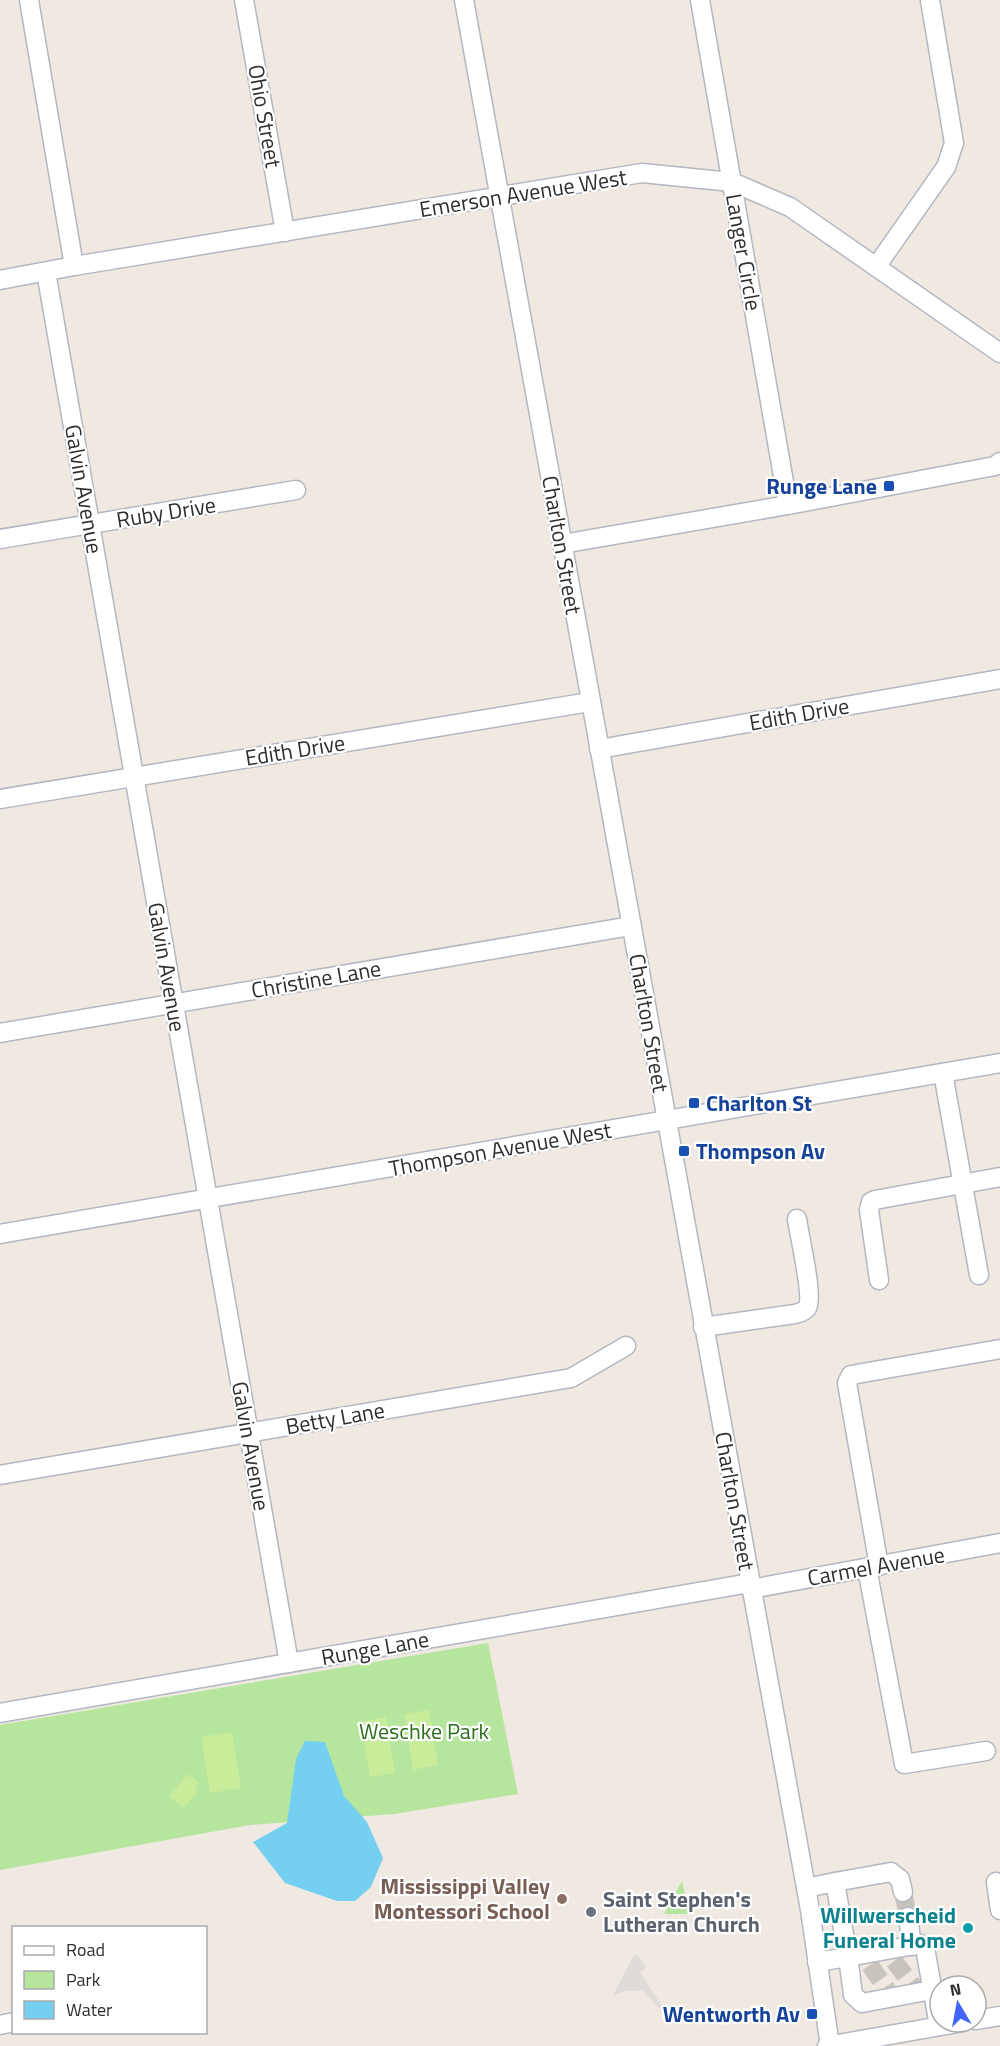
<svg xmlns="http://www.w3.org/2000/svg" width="1000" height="2046" font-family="'Titillium Web',sans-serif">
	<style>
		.green { fill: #b6e59e }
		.pitch { fill: #c9ec9a }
		.plaza { fill: #dfdcd8 }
		.water { fill: #75cff0 }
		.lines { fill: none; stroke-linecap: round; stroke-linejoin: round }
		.minor-tunnel { stroke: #c8c4bd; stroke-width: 18; stroke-dasharray: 18 9; stroke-linecap: butt }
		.minor-casing { stroke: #b4b7c1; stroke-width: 21 }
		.minor { stroke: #fff; stroke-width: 18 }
		.transit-dot { fill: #1a4fb4; stroke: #fff; stroke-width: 2 }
		.education-dot { fill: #8d6e63; stroke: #fff; stroke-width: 2 }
		.worship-dot { fill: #6b7280; stroke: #fff; stroke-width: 2 }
		.culture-dot { fill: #0f9aa8; stroke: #fff; stroke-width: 2 }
		.labels { text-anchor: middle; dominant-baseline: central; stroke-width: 4.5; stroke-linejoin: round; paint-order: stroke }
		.street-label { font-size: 22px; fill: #2e2e2e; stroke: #fff }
		.transit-label { font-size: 22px; font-weight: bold; fill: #164399; stroke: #fff; text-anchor: end }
		.park-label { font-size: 22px; fill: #2c6e1b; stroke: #fff }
		.education-label { font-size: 22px; font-weight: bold; fill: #785e54; stroke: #fff; text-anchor: end }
		.worship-label { font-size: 22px; font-weight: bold; fill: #5b616d; stroke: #fff; text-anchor: start }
		.culture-label { font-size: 22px; font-weight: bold; fill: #0d838f; stroke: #fff; text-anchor: end }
	</style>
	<rect width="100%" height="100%" fill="#efe9e1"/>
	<g class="green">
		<path d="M488,1643L518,1794L394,1814L250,1825L0,1870V1725Z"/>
		<path d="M682,1881L689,1914H664Z"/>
	</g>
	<g class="pitch">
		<path d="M429,1710L438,1765L413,1770L404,1714Z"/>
		<path d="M386,1717L395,1773L370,1777L360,1722Z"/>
		<path d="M232,1732L241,1788L210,1793L201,1737Z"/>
		<path d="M188,1774L199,1782L195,1788L198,1791L184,1808L169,1797Z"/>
	</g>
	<path class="plaza" d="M634,1955L639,1957L646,1968L640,1972L663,2008H659L643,1991H626L613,1995Z"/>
	<path class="water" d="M305,1741L325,1742L344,1796L367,1822L383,1858L371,1887L355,1901H337L285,1883L253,1842L287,1823L296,1759Z"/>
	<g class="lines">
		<g class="minor-tunnel">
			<path d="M903,1892L908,1917"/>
			<path d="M894,1961L914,1987"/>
			<path d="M870,1965L888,1991"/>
		</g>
		<g class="minor-casing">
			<g id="minor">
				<path d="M29,0L74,266"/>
				<path d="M244,0L285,232"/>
				<path d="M464,0L810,1910L830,2046"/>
				<path d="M700,0L788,505"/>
				<path d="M876,267L946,167L954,143L930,0"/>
				<path d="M46,272L289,1663"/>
				<path d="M0,280L74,266L642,173L732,182L790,207L1000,353"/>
				<path d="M0,539L296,490"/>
				<path d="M562,544L788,505L995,466L1000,462"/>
				<path d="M599,749L1000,679"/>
				<path d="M0,799L590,702"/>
				<path d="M0,1033L631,926"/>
				<path d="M943,1073L979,1275"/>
				<path d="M0,1234L1000,1063"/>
				<path d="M879,1280L869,1210L871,1202L875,1200L1000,1177"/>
				<path d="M703,1327L795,1314C799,1313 804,1312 807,1308C814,1298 799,1234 797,1219"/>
				<path d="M0,1475L571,1378L626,1346"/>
				<path d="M879,1566L847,1383L851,1375L1000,1349"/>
				<path d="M867,1568L904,1764L986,1751"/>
				<path d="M751,1589L1000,1543"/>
				<path d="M0,1713L750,1583"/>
				<path d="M835,1882L891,1872L900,1879L903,1892"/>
				<path d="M996,1882L1000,1910"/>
				<path d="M806,1888L835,1882L848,1957L920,1944L925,1948L939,2026"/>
				<path d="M908,1917L912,1946"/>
				<path d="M817,1962L848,1957L853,1995L862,2003L932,1990"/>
				<path d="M976,2020L1000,2016"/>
				<path d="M0,2025L14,2022"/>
				<path d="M827,2046L963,2022"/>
			</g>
		</g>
		<use href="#minor" class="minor"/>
	</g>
	<g class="transit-dot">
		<rect x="883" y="480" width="12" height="12" rx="3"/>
		<rect x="688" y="1097" width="12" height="12" rx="3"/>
		<rect x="678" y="1145" width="12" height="12" rx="3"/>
		<rect x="806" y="2008" width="12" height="12" rx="3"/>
	</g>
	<circle class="education-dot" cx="562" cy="1899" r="6"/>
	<circle class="worship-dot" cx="591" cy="1912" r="6"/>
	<circle class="culture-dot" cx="968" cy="1928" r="6"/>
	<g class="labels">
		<g class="street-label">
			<text transform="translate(265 116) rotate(80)">Ohio Street</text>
			<text transform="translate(523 193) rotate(-9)">Emerson Avenue West</text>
			<text transform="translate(744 252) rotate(80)">Langer Circle</text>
			<text transform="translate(84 489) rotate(80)">Galvin Avenue</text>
			<text transform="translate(166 512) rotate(-9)">Ruby Drive</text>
			<text transform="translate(562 545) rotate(80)">Charlton Street</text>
			<text transform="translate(799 714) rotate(-10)">Edith Drive</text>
			<text transform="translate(295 750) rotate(-9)">Edith Drive</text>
			<text transform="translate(167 967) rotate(80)">Galvin Avenue</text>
			<text transform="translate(316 979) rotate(-10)">Christine Lane</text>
			<text transform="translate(649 1023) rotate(80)">Charlton Street</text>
			<text transform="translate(500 1149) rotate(-10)">Thompson Avenue West</text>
			<text transform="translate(335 1418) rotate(-10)">Betty Lane</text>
			<text transform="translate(251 1446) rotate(80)">Galvin Avenue</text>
			<text transform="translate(735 1501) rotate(80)">Charlton Street</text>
			<text transform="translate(876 1566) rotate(-10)">Carmel Avenue</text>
			<text transform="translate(375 1648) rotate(-10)">Runge Lane</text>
		</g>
		<g class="transit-label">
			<text x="877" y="486">Runge Lane</text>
			<text x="706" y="1103" text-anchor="start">Charlton St</text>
			<text x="696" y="1151" text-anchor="start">Thompson Av</text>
			<text x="800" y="2014">Wentworth Av</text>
		</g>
		<g class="park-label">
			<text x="424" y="1731">Weschke Park</text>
		</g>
		<g class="education-label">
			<text x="550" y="1886">Mississippi Valley<tspan x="550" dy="25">Montessori School</tspan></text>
		</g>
		<g class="worship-label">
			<text x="603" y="1899">Saint Stephen's<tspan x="603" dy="25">Lutheran Church</tspan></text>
		</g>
		<g class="culture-label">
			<text x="956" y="1915">Willwerscheid<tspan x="956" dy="25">Funeral Home</tspan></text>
		</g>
	</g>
	<rect x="12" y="1926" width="195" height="108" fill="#ffffff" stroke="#ababab" stroke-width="1.5"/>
	<rect x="24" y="1946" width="30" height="9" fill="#ffffff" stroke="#ababab" stroke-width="1.5"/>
	<text x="66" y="1956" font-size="18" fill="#2e2e2e">Road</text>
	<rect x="24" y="1971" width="30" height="18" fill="#b6e59e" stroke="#ababab" stroke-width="1.5"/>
	<text x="66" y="1986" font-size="18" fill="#2e2e2e">Park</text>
	<rect x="24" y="2001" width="30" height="18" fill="#75cff0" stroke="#ababab" stroke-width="1.5"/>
	<text x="66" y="2016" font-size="18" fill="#2e2e2e">Water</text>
	<g transform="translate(958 2004) rotate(350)"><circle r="28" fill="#ffffff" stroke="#ababab" stroke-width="1.5"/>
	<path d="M0-4.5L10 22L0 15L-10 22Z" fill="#4264fb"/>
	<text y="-9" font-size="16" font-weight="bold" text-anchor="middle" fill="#2e2e2e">N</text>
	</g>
</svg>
